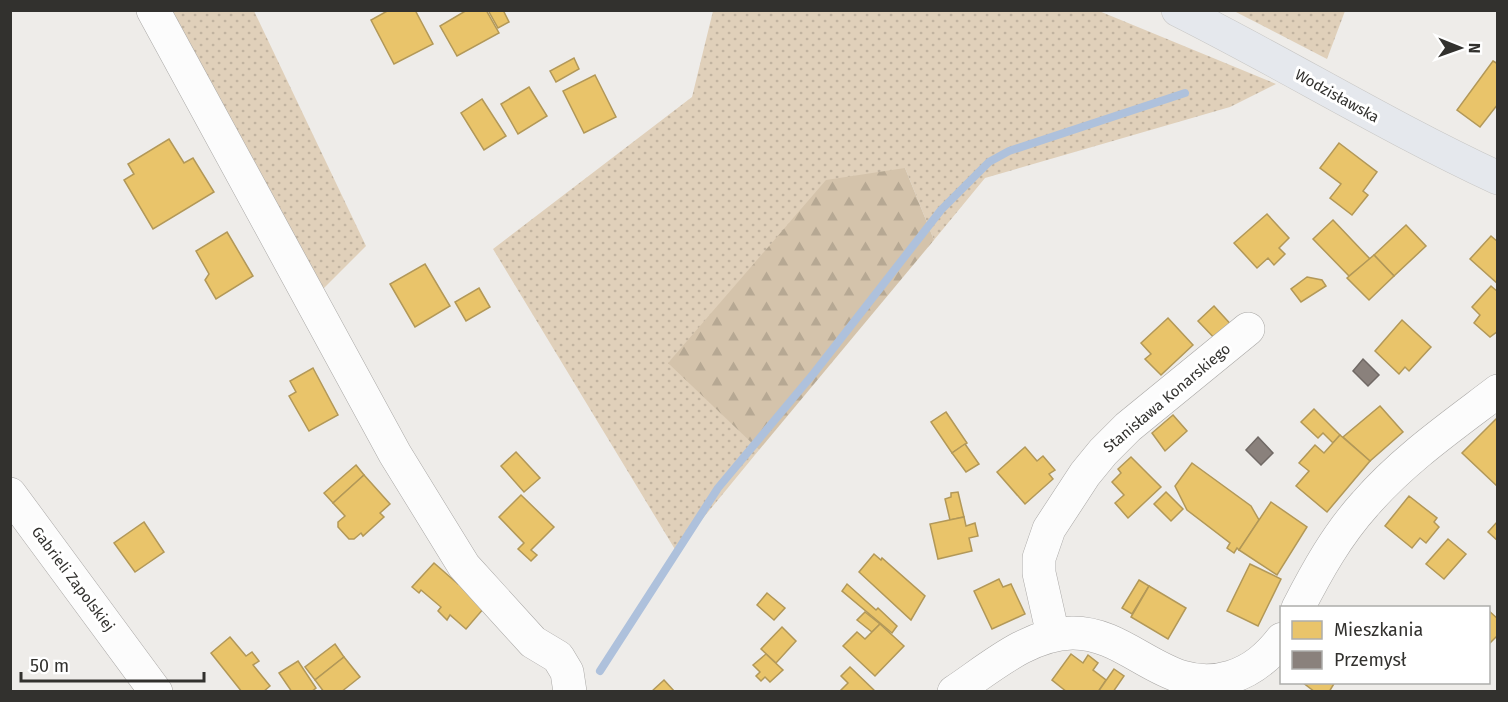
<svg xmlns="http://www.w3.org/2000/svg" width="1508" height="702" font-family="'Fira Sans',sans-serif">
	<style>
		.grass { fill: url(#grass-dots) }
		.forest { fill: url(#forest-firs) }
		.homes { fill: #e9c46a; stroke: #b29858; stroke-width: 1.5 }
		.industry { fill: #8a817c; stroke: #706965; stroke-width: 1.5 }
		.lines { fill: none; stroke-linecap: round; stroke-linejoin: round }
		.stream { stroke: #aec1dc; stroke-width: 8 }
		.minor-casing { stroke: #a9a7a5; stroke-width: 34 }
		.major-casing { stroke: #c8c7c5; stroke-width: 34 }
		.minor { stroke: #fcfcfc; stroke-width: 33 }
		.major { stroke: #e5e8ed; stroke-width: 33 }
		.labels { text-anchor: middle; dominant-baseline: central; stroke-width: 6; stroke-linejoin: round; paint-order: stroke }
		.street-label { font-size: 15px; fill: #32312e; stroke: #fff }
	</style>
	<defs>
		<pattern id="grass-dots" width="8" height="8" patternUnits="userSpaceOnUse" patternTransform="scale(1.5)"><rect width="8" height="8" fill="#e0d0ba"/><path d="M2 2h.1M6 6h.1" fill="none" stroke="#c1b3a0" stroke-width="1.8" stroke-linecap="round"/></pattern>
		<pattern id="forest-firs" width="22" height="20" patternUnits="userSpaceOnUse" patternTransform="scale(1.5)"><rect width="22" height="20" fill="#d4c3ab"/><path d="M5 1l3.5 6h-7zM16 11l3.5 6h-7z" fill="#b6a893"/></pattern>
	</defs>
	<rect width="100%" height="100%" fill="#eeece9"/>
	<g class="grass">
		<path d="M171,11H254L366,246L320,292Z"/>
		<path d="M713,11H1099L1276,84L1230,107L985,178L934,240L905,168L669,362L759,450L676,551L493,249L692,97Z"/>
		<path d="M1234,11H1345L1327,59Z"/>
	</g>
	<path class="forest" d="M905,168L934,240L759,450L668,363L826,180Z"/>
	<g class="homes">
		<path d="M389,10H415L433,44L394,64L371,20Z"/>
		<path d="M467,10H486L499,33L457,56L440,26Z"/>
		<path d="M488,10H503L509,22L498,28Z"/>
		<path d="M574,58L579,69L556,82L550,71Z"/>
		<path d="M1493,61L1498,64V104L1480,127L1457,110Z"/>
		<path d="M595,75L616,117L584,133L563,91Z"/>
		<path d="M529,87L547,116L518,134L501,104Z"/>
		<path d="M482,99L506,136L484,150L461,113Z"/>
		<path d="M169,139L184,163L193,158L214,192L153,229L124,180L134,174L128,164Z"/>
		<path d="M1339,143L1377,172L1363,191L1368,195L1352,215L1330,198L1341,184L1320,168Z"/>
		<path d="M1267,214L1289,238L1279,248L1285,254L1274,265L1268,258L1257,268L1234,243Z"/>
		<path d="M1333,220L1370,259L1349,276L1313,239Z"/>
		<path d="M1406,225L1426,246L1394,276L1374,255Z"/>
		<path d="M227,232L253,276L216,299L205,280L209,274L196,251Z"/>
		<path d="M1491,236L1498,242V284L1470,259Z"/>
		<path d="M1374,255L1394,276L1369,300L1347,278Z"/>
		<path d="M425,264L450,306L415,327L390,284Z"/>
		<path d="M1307,277L1322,280L1326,286L1301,302L1291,289Z"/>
		<path d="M1491,286L1498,292V331L1490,337L1474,323L1480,315L1472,307Z"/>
		<path d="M479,288L490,307L466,321L455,302Z"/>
		<path d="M1214,306L1235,329L1219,343L1198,321Z"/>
		<path d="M1168,318L1193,345L1161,375L1145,359L1151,354L1141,343Z"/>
		<path d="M1402,320L1431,347L1409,371L1405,367L1399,374L1375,351Z"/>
		<path d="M313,368L338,415L309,431L289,396L296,392L290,381Z"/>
		<path d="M1380,406L1403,432L1370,461L1343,437Z"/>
		<path d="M1314,409L1340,435L1333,443L1323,433L1318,438L1301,422Z"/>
		<path d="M946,412L967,443L952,453L931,422Z"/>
		<path d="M1173,415L1187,431L1165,451L1152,433Z"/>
		<path d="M1498,417V487L1462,453Z"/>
		<path d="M1340,435L1370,461L1327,512L1296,486L1309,471L1299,463L1315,445L1324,453Z"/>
		<path d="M965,444L979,464L966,472L952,453Z"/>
		<path d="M1025,447L1037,461L1043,456L1055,470L1049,474L1053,479L1025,504L997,472Z"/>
		<path d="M516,452L540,478L524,492L501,466Z"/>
		<path d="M1131,457L1161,487L1128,518L1115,503L1124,495L1112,482L1121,473L1118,469Z"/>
		<path d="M1192,463L1251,506L1259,520L1239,550L1237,548L1234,553L1227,548L1230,543L1187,510L1175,486Z"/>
		<path d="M356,465L364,475L333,503L324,493Z"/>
		<path d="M364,475L390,504L380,513L384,517L363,536L361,533L354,539H349L338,527V522L345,516L333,503Z"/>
		<path d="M958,492L964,517L950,520L945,499L951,497V493Z"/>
		<path d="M1166,492L1183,509L1171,521L1154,504Z"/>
		<path d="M521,495L554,527L531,550L537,555L531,561L518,549L524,543L499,517Z"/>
		<path d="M1409,496L1437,518L1434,522L1439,527L1426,543L1420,538L1412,548L1385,526Z"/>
		<path d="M1271,502L1307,527L1277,575L1239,550Z"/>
		<path d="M964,517L966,526L975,523L978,536L969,538L972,551L938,559L930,524Z"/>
		<path d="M1498,521V541L1488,532Z"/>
		<path d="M144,522L164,552L135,572L114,543Z"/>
		<path d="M1448,539L1466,554L1444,579L1426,564Z"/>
		<path d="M874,554L881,560L882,558L925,596L911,620L859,572Z"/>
		<path d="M434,563L458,584L462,580L484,608L466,629L450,615L447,620L438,611L441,607L421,590L419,593L412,587Z"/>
		<path d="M1250,564L1281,579L1258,626L1227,611Z"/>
		<path d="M999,579L1003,587L1011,584L1025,614L992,629L974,591Z"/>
		<path d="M1139,580L1149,586L1132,614L1122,608Z"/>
		<path d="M847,584L876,610L878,608L897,626L892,633L842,591Z"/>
		<path d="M1149,586L1186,608L1168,639L1131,617Z"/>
		<path d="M767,593L785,608L774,620L757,605Z"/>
		<path d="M1488,610L1498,619V635L1488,645Z"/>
		<path d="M865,612L880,624L872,632L857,620Z"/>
		<path d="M880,624L904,646L875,676L843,646L857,632L865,639Z"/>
		<path d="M782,627L796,641L776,663L761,649Z"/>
		<path d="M230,637L246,656L252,652L259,661L253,665L270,686L263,692H242L211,653Z"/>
		<path d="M335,644L344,657L315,680L305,667Z"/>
		<path d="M766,654L783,670L770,682L765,677L761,681L756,676L760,672L753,665Z"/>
		<path d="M1071,654L1083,663L1088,655L1098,663L1093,670L1106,680L1098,692H1067L1052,680Z"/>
		<path d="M344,657L360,677L341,692H324L315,680Z"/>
		<path d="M298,661L316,688L311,692H292L279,673Z"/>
		<path d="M850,667L876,692H839L848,683L841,676Z"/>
		<path d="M1114,669L1124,676L1113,692H1098Z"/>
		<path d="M664,680L675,692H651Z"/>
		<path d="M1302,682H1335L1329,692H1315Z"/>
	</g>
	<g class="industry">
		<path d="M1363,359L1379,375L1368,386L1353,371Z"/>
		<path d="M1258,437L1273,453L1261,465L1246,450Z"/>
	</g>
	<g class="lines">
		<path class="stream" d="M600,671L718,488L814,373L941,210L989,162L1009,151L1185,93"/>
		<g class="minor-casing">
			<g id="minor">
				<path d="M153,10L395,454L464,566L533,642L558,657L567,672L570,692"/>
				<path d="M10,494L156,692"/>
				<path d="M1298,608C1317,571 1337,535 1365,504C1403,460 1452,426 1498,391"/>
				<path d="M1053,635L1039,573V558L1049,529L1085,474L1103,452L1128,427L1248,329"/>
				<path d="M954,692C990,668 1028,634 1072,633C1131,632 1166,697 1231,677C1253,670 1268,657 1282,639"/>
			</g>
		</g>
		<g class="major-casing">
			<path id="major" d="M1178,10C1286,64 1388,127 1498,178"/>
		</g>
		<use href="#minor" class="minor"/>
		<use href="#major" class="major"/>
	</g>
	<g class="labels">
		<g class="street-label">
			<text transform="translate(1337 96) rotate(29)">Wodzisławska</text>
			<text transform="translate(1167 398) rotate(-40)">Stanisława Konarskiego</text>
			<text transform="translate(73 579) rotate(53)">Gabrieli Zapolskiej</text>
		</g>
	</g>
	<rect width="1508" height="702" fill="none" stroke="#32312e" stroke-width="24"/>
	<rect x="1280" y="606" width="210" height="78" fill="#ffffff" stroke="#adadab" stroke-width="1.5"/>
	<rect x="1292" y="621" width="30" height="18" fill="#e9c46a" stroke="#adadab" stroke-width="1.5"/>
	<text x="1334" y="636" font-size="18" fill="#32312e">Mieszkania</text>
	<rect x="1292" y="651" width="30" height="18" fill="#8a817c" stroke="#adadab" stroke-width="1.5"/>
	<text x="1334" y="666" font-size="18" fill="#32312e">Przemysł</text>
	<g transform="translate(1460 48) rotate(91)" stroke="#ffffff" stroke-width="4.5" paint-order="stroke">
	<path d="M0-4.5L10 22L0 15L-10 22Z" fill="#32312e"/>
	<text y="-9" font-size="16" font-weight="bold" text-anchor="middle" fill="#32312e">N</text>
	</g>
	<path d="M21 672v9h183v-9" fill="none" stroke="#32312e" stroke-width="3"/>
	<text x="30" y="672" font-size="18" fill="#32312e" stroke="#ffffff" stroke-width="4.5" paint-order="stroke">50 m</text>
</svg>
